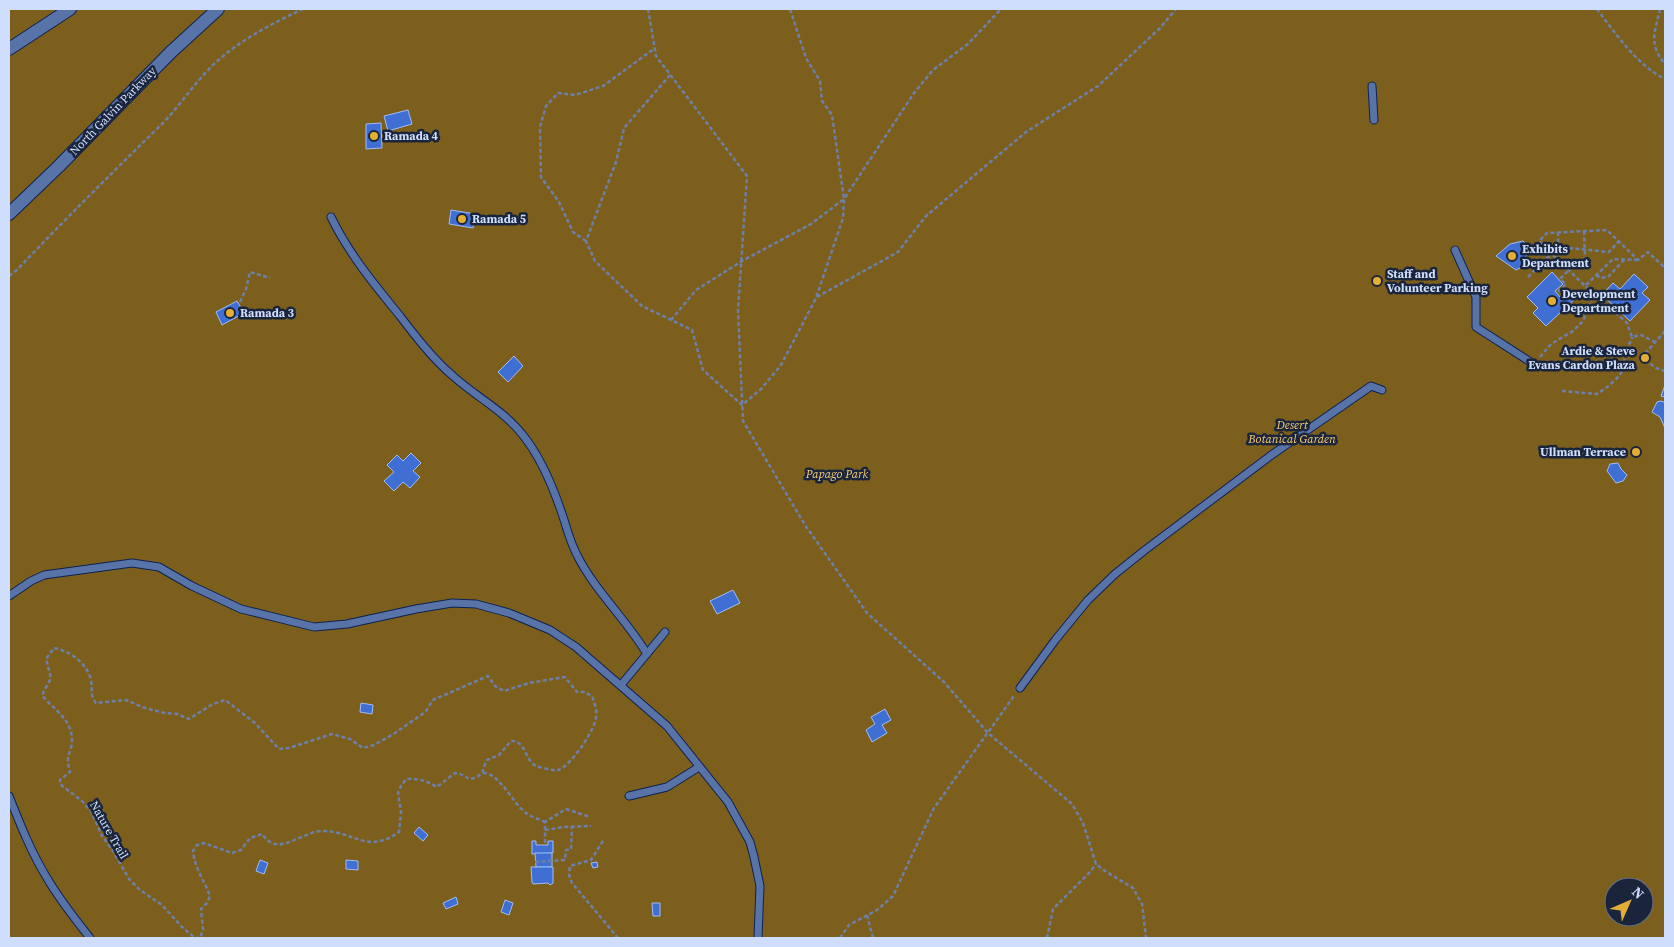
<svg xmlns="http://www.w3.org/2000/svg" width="1674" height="947" font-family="'Source Serif 4',serif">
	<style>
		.green { fill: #7d5f1d; fill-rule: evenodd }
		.building { fill: #406fd4; stroke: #9ebcf6 }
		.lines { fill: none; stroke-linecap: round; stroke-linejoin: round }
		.service-casing { stroke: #0d2251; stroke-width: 9 }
		.secondary-casing { stroke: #0d2251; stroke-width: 14 }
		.path { stroke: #6c80a9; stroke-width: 2.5; stroke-dasharray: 4 2.5; stroke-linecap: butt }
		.service { stroke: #5873a8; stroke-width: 7 }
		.secondary { stroke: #5873a8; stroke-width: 12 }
		.poi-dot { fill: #e3ae35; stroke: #1a253c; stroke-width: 2 }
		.labels { text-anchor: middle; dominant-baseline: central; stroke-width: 5; stroke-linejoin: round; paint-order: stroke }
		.street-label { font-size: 12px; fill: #cfdefd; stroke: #1a253c }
		.poi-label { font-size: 12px; font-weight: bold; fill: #cfdefd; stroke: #1a253c; text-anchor: start }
		.park-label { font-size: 12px; font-style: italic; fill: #f7cc75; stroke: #1a253c }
	</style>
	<rect width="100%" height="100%" fill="#253d6e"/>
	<path class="green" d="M9,9H1665V938H9ZM1614,887H1644V917H1614Z"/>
	<g class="building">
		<path d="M408,110L412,124L388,131L384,116Z"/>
		<path d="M381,123L382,148L366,149V124Z"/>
		<path d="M451,210L475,214L473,228L449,224Z"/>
		<path d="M1523,241L1528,246L1527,255L1523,260L1524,266L1516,270L1496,256L1510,244Z"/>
		<path d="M1552,272L1563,284L1555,291L1560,297L1568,289L1577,297L1546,326L1533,313L1538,308L1527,297Z"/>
		<path d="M1634,274L1648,287L1642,293L1650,300L1630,321L1602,295L1613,283L1620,289Z"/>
		<path d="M237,301L244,313L222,325L216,312Z"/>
		<path d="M514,356L523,366L508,382L498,372Z"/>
		<path d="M1665,385V397L1661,396Z"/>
		<path d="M1660,401L1664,402L1665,401V428L1660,417L1652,412L1657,402Z"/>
		<path d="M411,453L421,463L413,471L420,477L410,488L403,482L394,491L384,481L394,472L387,465L397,455L403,461Z"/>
		<path d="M1618,463L1621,469L1627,475L1623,481L1616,483L1607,471L1610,464Z"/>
		<path d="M733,590L740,603L717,614L710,601Z"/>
		<path d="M361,703L373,705L372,714L360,712Z"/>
		<path d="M885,709L891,720L882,725L887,733L872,742L866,730L875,724L871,717Z"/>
		<path d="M419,827L428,835L423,841L414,833Z"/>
		<path d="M532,841H536V845H548V841H553V853L532,854Z"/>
		<path d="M535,853H552V867H536Z"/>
		<path d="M260,860L268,863L264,874L256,871Z"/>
		<path d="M346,860L358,861V870L346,869Z"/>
		<path d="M597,862L598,867L593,868L591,863Z"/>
		<path d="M531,867H553V883L550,885L548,883L533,884L532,882Z"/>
		<path d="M456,897L458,904L446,909L443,903Z"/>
		<path d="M505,900L513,903L509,915L501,912Z"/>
		<path d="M652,903H660V916H653Z"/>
	</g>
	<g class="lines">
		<g class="service-casing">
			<g id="service">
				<path d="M1372,86L1374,120"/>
				<path d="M331,217C349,254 374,284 400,316C416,337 433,359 453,376C475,396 504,411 522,434C540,456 551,482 560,508C566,524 569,540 577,555C595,591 626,619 647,654"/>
				<path d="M1455,250L1476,297V327L1535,365"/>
				<path d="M9,596L31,581L44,575L132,563L159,567L192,586L241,609L314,627L347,624L416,609L452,603L476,604L509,613L550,630L576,647L667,726L728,802L750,842L754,857L760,886L758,938"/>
				<path d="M621,685L665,632"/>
				<path d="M1020,688L1056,639L1088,600L1115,574L1145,550L1270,456L1371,386L1382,390"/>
				<path d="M9,796C20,824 31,852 47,878C59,899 75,919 90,938"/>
				<path d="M629,796L667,787L699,767"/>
			</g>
		</g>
		<g class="secondary-casing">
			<g id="secondary">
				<path d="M9,49L70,9"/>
				<path d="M9,214L58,167L171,52L218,9"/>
			</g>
		</g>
		<g class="path">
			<path d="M648,9L656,56L747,176L738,310L743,421L805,525L867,613L944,682L988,733L1072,804L1083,823L1096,864L1105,871L1133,888L1142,904L1146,938"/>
			<path d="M1597,9C1615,33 1638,66 1665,79"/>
			<path d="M1660,9C1655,32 1648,44 1665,64"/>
			<path d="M670,75L624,128L616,162L586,241L595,261L642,306L692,330L703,370L742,405L761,389L781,365L816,298L843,218L844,199L914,93L933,70L968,44L1001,9"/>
			<path d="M1584,231L1585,259"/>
			<path d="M1558,232V247L1609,252L1619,241"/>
			<path d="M586,241L573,232L559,202L541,177L540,127L546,106L558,93L575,95L603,86L655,48"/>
			<path d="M1638,260L1613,259L1585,286L1539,241L1547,233L1607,230L1638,260L1648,252L1665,268"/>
			<path d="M1596,275L1601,278L1608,277L1625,259"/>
			<path d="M9,276L17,270C65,219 114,171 164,122C180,105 194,84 211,67C236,42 271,24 303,9"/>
			<path d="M1528,277L1558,247"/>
			<path d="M1591,291L1627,323L1632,337L1641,335L1655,342"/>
			<path d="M1558,292L1566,284L1560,279L1569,270"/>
			<path d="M817,297L898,252L926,216L1026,132L1098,86L1160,28L1176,9"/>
			<path d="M240,302L246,289L250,272L270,278"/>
			<path d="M671,320L696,290L742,261L811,224L844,199L832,115L822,101L820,81L806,58L790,9"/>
			<path d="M1665,331L1642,357L1656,368L1665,371"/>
			<path d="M1540,357L1551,344L1573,331L1583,321L1591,301V291L1585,286"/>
			<path d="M1562,391L1597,394C1606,388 1622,377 1624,366C1625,362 1624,358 1624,354C1625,348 1631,344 1632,337"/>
			<path d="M483,773V769L487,760L499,755L511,741C527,740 524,763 539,767C544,768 553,771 558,770C570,767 592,733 595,722C598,713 595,704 592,696L584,692H577L565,677L529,683L504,691L495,686L488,676L433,700L426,711L421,715L395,733L374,745L363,748L350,739L332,734L289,748L279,749L255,723L225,700L213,704L189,719L177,714L165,713L145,708L126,700L96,703C89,693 93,691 91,680C87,663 70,651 54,648L46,659L51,678L42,695C53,710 72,718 72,741C72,748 68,754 68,760C68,764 69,768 70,772L60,780V784L82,801L91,811L102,836L113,851L129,879L140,890L162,905L182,927L195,938H200L203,930L201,909L207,903L210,896C204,880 195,869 193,851L197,845L204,843L232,853L241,850L250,838L262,834C264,837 267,840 270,842C283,851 306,831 322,831C356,831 366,855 399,832L401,812L398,793L401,786L406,779C418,778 427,781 437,787L455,773C471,775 465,785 483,773C500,773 513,804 526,813C531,817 539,819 545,822"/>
			<path d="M545,830L564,827L591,826"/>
			<path d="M603,841L591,860L570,866L569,875L572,883L618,938"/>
			<path d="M545,843V822L566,809L590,817"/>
			<path d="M535,862L565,860L566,850L571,849L572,827"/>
			<path d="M867,915L873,938"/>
			<path d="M840,938L849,925L877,910L893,896L934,808L1014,696"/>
			<path d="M1047,938L1053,909L1090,872L1096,864"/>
		</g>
		<use href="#service" class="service"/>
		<use href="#secondary" class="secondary"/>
	</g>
	<g class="poi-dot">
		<circle cx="374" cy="136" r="5"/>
		<circle cx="462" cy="219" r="5"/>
		<circle cx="1512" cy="256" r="5"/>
		<circle cx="1377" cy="281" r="5"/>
		<circle cx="1552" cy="301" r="5"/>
		<circle cx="230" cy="313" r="5"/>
		<circle cx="1645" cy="358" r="5"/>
		<circle cx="1636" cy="452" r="5"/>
	</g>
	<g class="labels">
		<g class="street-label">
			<text transform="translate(113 111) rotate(-46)">North Galvin Parkway</text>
			<text transform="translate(109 830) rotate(60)">Nature Trail</text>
		</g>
		<g class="poi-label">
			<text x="384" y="136">Ramada 4</text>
			<text x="472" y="219">Ramada 5</text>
			<text x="1522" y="249">Exhibits<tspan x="1522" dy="14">Department</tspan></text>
			<text x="1387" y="274">Staff and<tspan x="1387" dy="14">Volunteer Parking</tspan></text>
			<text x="1562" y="294">Development<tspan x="1562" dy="14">Department</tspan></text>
			<text x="240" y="313">Ramada 3</text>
			<text x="1635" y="351" text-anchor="end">Ardie &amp; Steve<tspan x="1635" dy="14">Evans Cardon Plaza</tspan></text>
			<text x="1626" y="452" text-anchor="end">Ullman Terrace</text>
		</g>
		<g class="park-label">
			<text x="1292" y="425">Desert<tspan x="1292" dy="14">Botanical Garden</tspan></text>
			<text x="837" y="474">Papago Park</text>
		</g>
	</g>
	<rect width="1674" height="947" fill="none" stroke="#cfdefd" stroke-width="20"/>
	<g transform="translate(1629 902) rotate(45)"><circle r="24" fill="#1a253c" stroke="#626f89"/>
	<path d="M0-4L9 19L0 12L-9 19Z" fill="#e3ae35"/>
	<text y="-8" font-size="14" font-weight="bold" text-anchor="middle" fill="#cfdefd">N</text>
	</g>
</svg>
